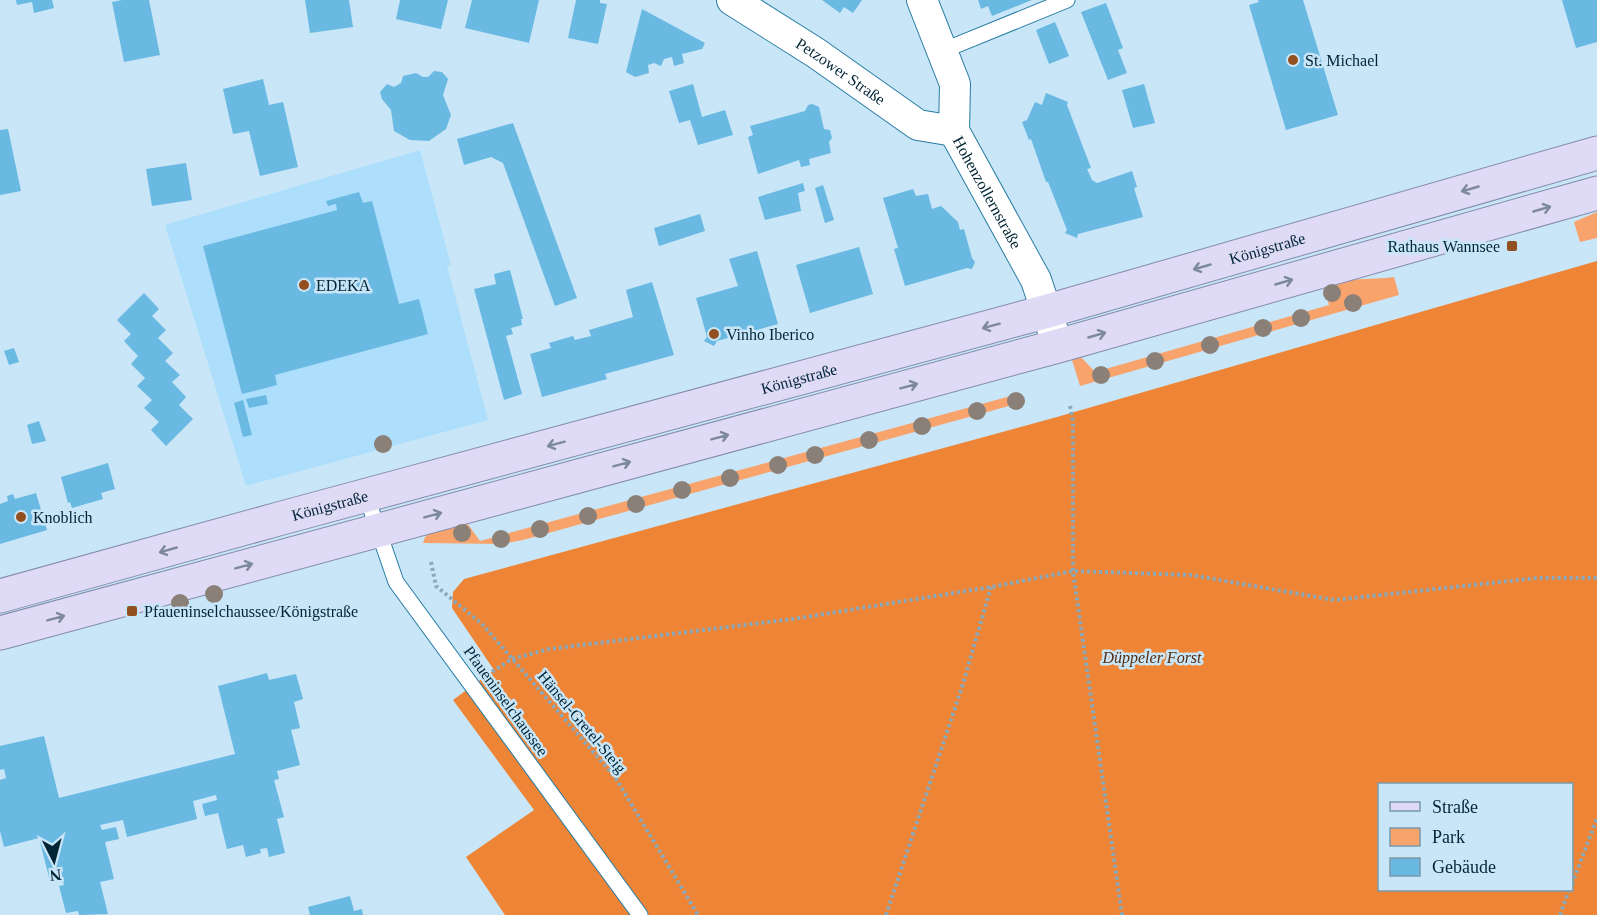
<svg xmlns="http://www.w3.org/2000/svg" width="1597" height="915" font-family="'Times New Roman',serif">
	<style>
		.built { fill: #addffc }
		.green { fill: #f8a36c }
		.forest { fill: #ee8436; fill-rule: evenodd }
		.building { fill: #69b9e2 }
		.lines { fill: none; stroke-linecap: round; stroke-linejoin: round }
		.lane-casing { stroke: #287ca3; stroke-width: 17 }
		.street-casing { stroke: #287ca3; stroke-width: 32 }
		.primary-casing { stroke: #838bad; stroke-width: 35 }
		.path { stroke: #8aa9ba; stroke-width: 4; stroke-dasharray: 3 3; stroke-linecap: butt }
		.lane { stroke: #fff; stroke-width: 15 }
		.street { stroke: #fff; stroke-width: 30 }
		.primary { stroke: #dfdaf5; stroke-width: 33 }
		.tree { fill: #8a8077 }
		.oneway { stroke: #7c899f }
		.poi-dot { fill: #924f1f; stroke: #c8e6f7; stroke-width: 2 }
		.labels { text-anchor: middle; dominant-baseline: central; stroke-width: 5; stroke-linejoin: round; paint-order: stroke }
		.poi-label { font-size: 16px; fill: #022535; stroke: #c8e6f7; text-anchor: start }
		.street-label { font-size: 16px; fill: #022535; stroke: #c8e6f7 }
		.park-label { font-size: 16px; font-style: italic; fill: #572d0f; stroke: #c8e6f7 }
	</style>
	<rect width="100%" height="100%" fill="#c8e6f7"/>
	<path class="built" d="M420,150L451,265L447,266L488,420L246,486L165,225Z"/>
	<g class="green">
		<path d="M1597,212V238L1580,242L1574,222Z"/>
		<path d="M1394,277L1399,295L1080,386L1072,360L1081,357L1095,372L1329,305L1323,283C1347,278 1370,280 1394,277Z"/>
		<path d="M1018,394L1020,403L523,540L502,544L423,543L425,537L430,533L467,523L480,541Z"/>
	</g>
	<path class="forest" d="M1597,261V915H505L466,857L534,810L453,700L494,670L452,608L453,592L464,579L1057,417ZM1380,784H1572V890H1380Z"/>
	<g class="building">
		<path d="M16,0H52L54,8L34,13L32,2L17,5Z"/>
		<path d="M122,0H149L160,55L124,62L112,2Z"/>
		<path d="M305,0H349L353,27L310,33Z"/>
		<path d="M400,0H448L441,29L396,19Z"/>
		<path d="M472,0H539L529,43L465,28Z"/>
		<path d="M576,0H600V3L607,4L598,44L568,38Z"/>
		<path d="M822,0H862L853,13L844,7L840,13Z"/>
		<path d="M978,0H1032L992,16L988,6L981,9Z"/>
		<path d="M1258,0H1303L1338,115L1286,130L1249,5L1259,2Z"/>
		<path d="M1562,0H1597V42L1576,48Z"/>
		<path d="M1106,3L1123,48L1118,50L1127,73L1108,80L1081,12Z"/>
		<path d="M642,9L705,43L702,49L682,54L684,63L674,66L672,57L664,59L661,66L654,63L648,65L649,73L635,77L626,72Z"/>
		<path d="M1055,22L1069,56L1049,64L1036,30Z"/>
		<path d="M434,71L442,72L448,79L443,95L451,115L446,129L429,141L410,140L394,131L391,110L382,99L380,92L387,84L394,87L401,83L403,76L416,73L423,77H428Z"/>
		<path d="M263,79L269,105L283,102L298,167L260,176L249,131L233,134L223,89Z"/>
		<path d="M693,84L702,117L725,110L733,135L698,145L690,120L679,123L669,91Z"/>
		<path d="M1144,84L1155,123L1133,128L1122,90Z"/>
		<path d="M1046,93L1068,102L1067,105L1091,168L1087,169L1092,180L1097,183L1132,171L1137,187L1134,188L1143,217L1078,234L1077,238L1065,233L1067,230L1048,182H1046L1031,139L1029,140L1022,122L1027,120L1035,102L1042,105Z"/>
		<path d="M812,104L819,107L824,129L830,130L832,138L829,142L831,153L809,159L810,165L801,167L799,160L758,174L748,137L753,135L750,126L805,111L808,105Z"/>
		<path d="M513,123L577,298L555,306L503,163L491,157L464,165L457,139Z"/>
		<path d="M8,129L21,191L0,195V130Z"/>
		<path d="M186,163L192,200L152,206L146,169Z"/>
		<path d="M803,183L805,191L798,193L801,211L765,220L758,197Z"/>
		<path d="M823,185L834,220L825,223L815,188Z"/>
		<path d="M913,189L916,196L928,194L932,209L941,206L958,222L960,230L964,229L972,258L975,262L972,269L967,268L905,286L894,249L898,248L883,198Z"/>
		<path d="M359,192L363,203L372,201L399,304L419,299L428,334L275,375L277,385L242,394L203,246L337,210L336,204L328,206L326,201Z"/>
		<path d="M700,214L705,231L659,246L654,228Z"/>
		<path d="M859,247L873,294L810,313L796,265Z"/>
		<path d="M757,251L778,324L717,341L714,346L704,341L707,337L696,298L738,286L729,259Z"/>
		<path d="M510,270L523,319H521L522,325L511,328L513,334L506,336L522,394L504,400L474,289L496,284L494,274Z"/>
		<path d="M652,282L674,355L605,374L607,379L542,397L530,354L551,348L549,343L573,336L575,340L591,336L589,330L633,317L626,290Z"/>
		<path d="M144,293L159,309L152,316L166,330L158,338L173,353L165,361L180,375L172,382L186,397L179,405L193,419L166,446L151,430L159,422L144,408L152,400L137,386L145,378L131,364L138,356L124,341L131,334L117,320Z"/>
		<path d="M14,348L19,362L9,365L4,351Z"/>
		<path d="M266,395L268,404L249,408L246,399Z"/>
		<path d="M243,400L252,435L243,437L234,403Z"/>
		<path d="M39,421L46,441L32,444L27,425Z"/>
		<path d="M108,463L115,489L101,493L103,499L72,508L70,502L68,503L61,477Z"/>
		<path d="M36,493L47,530L0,544V504L8,501L7,496L13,494L15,499Z"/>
		<path d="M267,673L269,680L296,674L303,699L294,702L300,728L291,730L300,765L277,771L279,779L274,780L284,817L277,819L285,853L269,857L267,848L260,849L261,853L246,857L243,845L227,849L218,813L205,816L202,804L217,800L216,795L193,801L197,819L127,837L123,820L100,825L102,830L116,827L119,839L105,842L114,879L100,882L108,914L79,915L78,911L66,913L59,886L64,885L62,878L50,881L39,838L4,847L0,831V780L6,778L4,769L0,770V746L44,736L59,798L235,754L218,686Z"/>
		<path d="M350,896L354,911L362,909L363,915H310L308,907Z"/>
	</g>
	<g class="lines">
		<g class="lane-casing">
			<g id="lane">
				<path d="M942,51L1067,0"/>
				<path d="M366,495L396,582L640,915"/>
			</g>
		</g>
		<g class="street-casing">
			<g id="street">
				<path id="s1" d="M732,0L816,53L918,125L954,131"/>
				<path id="s2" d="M922,0L955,84L954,131L1036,280L1058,346"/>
			</g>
		</g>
		<g class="primary-casing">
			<g id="primary">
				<path id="s3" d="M0,596L282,518L1048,311L1597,153"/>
				<path d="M0,633L1058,346L1597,193"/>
			</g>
		</g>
		<g class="path">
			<path d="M1070,406L1073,421V571L1122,915"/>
			<path d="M431,562L436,586L482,624L615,777L698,915"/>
			<path d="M487,675L512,659L549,649L793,619L991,587L1073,571L1191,575L1334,600L1537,578H1597"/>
			<path d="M1572,884L1597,818"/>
			<path d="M886,915L963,684L991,587"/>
			<path d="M1560,915L1569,890"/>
		</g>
		<use href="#lane" class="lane"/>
		<use href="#street" class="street"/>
		<use href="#primary" class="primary"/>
	</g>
	<g class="tree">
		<circle cx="1332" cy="293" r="9"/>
		<circle cx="1353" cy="303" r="9"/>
		<circle cx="1301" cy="318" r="9"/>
		<circle cx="1263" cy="328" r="9"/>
		<circle cx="1210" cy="345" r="9"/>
		<circle cx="1155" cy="361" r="9"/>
		<circle cx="1101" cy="375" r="9"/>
		<circle cx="1016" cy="401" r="9"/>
		<circle cx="977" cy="411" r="9"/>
		<circle cx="922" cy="426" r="9"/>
		<circle cx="869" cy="440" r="9"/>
		<circle cx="383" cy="444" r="9"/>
		<circle cx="815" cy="455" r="9"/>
		<circle cx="778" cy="465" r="9"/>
		<circle cx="730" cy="478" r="9"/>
		<circle cx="682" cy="490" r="9"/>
		<circle cx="636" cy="504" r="9"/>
		<circle cx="588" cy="516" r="9"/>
		<circle cx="540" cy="529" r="9"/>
		<circle cx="462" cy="533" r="9"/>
		<circle cx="501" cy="539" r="9"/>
		<circle cx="214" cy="594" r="9"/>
		<circle cx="180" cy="603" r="9"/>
	</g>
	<defs><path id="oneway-shaft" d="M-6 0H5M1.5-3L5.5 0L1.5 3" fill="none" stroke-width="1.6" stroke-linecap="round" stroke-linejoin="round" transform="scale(1.5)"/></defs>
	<g class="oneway">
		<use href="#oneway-shaft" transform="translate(1470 189) rotate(164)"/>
		<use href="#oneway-shaft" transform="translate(1542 209) rotate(-16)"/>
		<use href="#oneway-shaft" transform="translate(1202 267) rotate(164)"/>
		<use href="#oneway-shaft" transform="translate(1284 282) rotate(-16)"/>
		<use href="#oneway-shaft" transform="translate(991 326) rotate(165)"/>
		<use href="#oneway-shaft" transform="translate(1097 335) rotate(-16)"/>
		<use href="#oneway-shaft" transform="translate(909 386) rotate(-15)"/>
		<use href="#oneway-shaft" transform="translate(720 437) rotate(-15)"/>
		<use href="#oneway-shaft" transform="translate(556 444) rotate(165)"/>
		<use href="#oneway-shaft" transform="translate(622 464) rotate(-15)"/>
		<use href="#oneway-shaft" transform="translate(433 515) rotate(-15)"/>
		<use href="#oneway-shaft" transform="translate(168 550) rotate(164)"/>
		<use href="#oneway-shaft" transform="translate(244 566) rotate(-15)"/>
		<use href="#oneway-shaft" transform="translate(56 618) rotate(-15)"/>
	</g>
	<g class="poi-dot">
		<circle cx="1293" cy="60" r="6"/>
		<rect x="1506" y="240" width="12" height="12" rx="3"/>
		<circle cx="304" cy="285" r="6"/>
		<circle cx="714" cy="334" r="6"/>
		<circle cx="21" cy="517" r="6"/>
		<rect x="126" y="605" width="12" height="12" rx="3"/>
	</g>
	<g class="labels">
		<g class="poi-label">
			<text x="1305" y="60">St. Michael</text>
			<text x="1500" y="246" text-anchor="end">Rathaus Wannsee</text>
			<text x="316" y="285">EDEKA</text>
			<text x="726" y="334">Vinho Iberico</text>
			<text x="33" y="517">Knoblich</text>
			<text x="144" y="611">Pfaueninselchaussee/Königstraße</text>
		</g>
		<g class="street-label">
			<text stroke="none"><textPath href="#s1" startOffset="130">Petzower Straße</textPath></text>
			<text stroke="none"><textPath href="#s2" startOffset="207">Hohenzollernstraße</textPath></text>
			<text stroke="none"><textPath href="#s3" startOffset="1314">Königstraße</textPath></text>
			<text stroke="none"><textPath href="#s3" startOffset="828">Königstraße</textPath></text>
			<text stroke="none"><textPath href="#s3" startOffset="342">Königstraße</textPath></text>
			<text transform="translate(506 701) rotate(54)">Pfaueninselchaussee</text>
			<text transform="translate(582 722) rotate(50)">Hänsel-Gretel-Steig</text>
		</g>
		<g class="park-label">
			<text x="1152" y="657">Düppeler Forst</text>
		</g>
	</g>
	<rect x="1378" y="783" width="195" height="108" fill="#c8e6f7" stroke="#7999a9" stroke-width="1.5"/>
	<rect x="1390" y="802" width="30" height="9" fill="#dfdaf5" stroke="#7999a9" stroke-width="1.5"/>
	<text x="1432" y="813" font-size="18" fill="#022535">Straße</text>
	<rect x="1390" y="828" width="30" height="18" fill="#f8a36c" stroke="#7999a9" stroke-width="1.5"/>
	<text x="1432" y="843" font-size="18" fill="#022535">Park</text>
	<rect x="1390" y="858" width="30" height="18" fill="#69b9e2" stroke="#7999a9" stroke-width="1.5"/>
	<text x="1432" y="873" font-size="18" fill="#022535">Gebäude</text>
	<g transform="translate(54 861) rotate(174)" stroke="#c8e6f7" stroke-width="4.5" paint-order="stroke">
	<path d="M0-4.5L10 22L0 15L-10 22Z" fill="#022535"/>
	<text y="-9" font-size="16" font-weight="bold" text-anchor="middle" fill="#022535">N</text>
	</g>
</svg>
